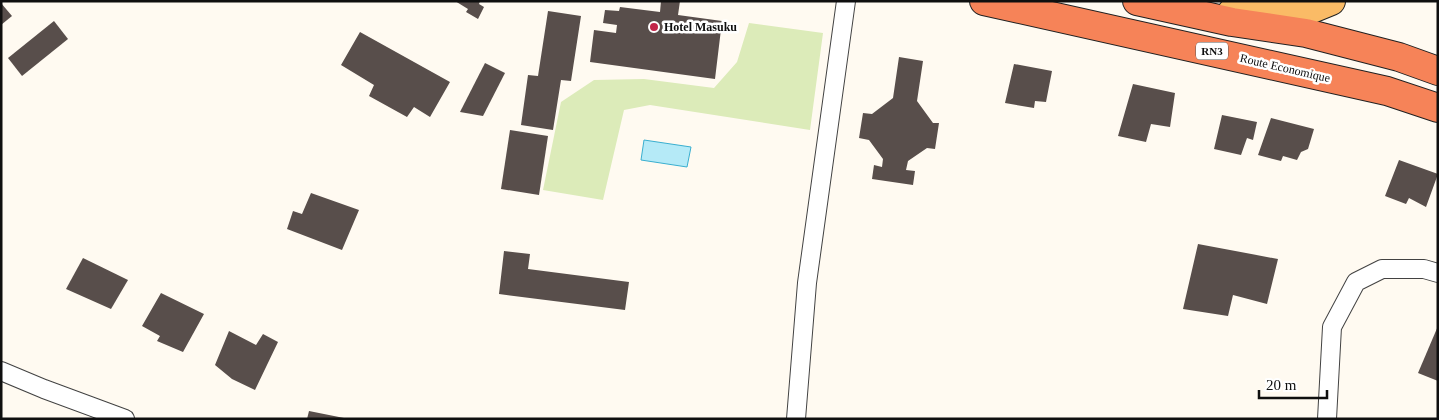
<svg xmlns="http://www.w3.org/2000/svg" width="1439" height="420" font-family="Georgia,serif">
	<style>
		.green { fill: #dcebb9 }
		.water { fill: #b5eaf7; stroke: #3aafd0 }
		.building { fill: #584e4b }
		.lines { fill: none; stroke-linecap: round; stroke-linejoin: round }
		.street-casing { stroke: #424242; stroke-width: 20 }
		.primary-casing { stroke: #202020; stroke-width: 30 }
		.highway-casing { stroke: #202020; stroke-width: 30 }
		.street { stroke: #fff; stroke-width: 18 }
		.primary { stroke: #fabb66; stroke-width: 28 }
		.highway { stroke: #f68358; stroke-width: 28 }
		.poi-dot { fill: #c22448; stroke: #fff; stroke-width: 2 }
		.labels { text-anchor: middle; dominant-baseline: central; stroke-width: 5; stroke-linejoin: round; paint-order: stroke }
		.shield { fill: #fff; stroke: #575757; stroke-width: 1 }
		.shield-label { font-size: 11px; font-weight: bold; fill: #0f0f0f }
		.poi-label { font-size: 12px; font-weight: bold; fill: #0f0f0f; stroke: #fff; text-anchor: start }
		.street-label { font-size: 12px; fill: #0f0f0f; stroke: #fff }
	</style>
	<rect width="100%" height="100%" fill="#fffaf1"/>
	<path class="green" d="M749,23L823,33L810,130L650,105L624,110L603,200L543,190L561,102L594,80L644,79L714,88L737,62Z"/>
	<path class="water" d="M644,140L691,147L687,167L641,160Z"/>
	<g class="building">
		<path d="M455,1H480L479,4L484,7L478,19L466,12L468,9Z"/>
		<path d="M661,1H680L678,15L722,21L715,79L590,62L594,30L616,33L617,25L603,23L605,10L619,11L620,7L660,12Z"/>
		<path d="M1,3L12,16L1,25Z"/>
		<path d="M548,11L581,16L571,81L561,80L553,130L521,125L528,75L538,76Z"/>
		<path d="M54,21L68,39L22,76L8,58Z"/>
		<path d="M360,32L450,82L430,117L414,107L407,117L369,96L374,85L341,65Z"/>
		<path d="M899,57L923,61L917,101L933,123H939L935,149L927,148L908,161L906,170L915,171L913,185L872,179L874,165L882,167L883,159L869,140L859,138L863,113L872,114L893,98Z"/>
		<path d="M485,63L505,73L483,116L460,112Z"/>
		<path d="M1014,64L1052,71L1046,102L1035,101L1034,108L1005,103Z"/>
		<path d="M1133,84L1175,93L1170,127L1151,124L1146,142L1118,136Z"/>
		<path d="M1222,115L1257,122L1253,140L1247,138L1241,155L1214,149Z"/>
		<path d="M1271,118L1314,129L1308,149L1301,152L1297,160L1283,156L1281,161L1258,155Z"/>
		<path d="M510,130L548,136L539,195L501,189Z"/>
		<path d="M1399,160L1438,174L1426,207L1409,198L1406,204L1385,196Z"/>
		<path d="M311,193L359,210L342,250L287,229L293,211L302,214Z"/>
		<path d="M1198,244L1278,259L1267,304L1233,295L1228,316L1183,309Z"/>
		<path d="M504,251L530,254L528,269L629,282L625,310L499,294Z"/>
		<path d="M83,258L128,280L111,309L66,289Z"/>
		<path d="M161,293L204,314L183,352L157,341L160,336L142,326Z"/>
		<path d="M1438,326V381L1418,373Z"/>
		<path d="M229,331L256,345L263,334L278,342L255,390L232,379L215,365Z"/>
		<path d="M309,411L344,418V419H307Z"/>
	</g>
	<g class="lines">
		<g class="street-casing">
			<g id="street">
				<path d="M1,371L44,389L125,419"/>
				<path d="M796,419L807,283L846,1"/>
				<path d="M1327,419L1332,327L1356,282L1382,269H1424L1438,273"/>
			</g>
		</g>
		<g class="primary-casing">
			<path id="primary" d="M1232,12L1285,14L1309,10L1331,1"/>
		</g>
		<g class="highway-casing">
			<g id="highway">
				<path d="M984,1L1387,91L1438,108"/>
				<path d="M1137,1L1232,22L1306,33L1399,57L1438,71"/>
			</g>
		</g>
		<use href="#street" class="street"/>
		<use href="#primary" class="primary"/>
		<use href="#highway" class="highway"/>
	</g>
	<circle class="poi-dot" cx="654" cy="27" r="5"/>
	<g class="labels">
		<rect class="shield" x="1196" y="42.5" width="32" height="17" rx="4"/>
		<g class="shield-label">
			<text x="1212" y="51">RN3</text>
		</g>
		<g class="poi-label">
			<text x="664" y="27">Hotel Masuku</text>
		</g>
		<g class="street-label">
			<text transform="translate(1285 68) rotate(13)">Route Economique</text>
		</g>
	</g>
	<rect width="1439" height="420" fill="none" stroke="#0f0f0f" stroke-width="5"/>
	<path d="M1259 390v8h68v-8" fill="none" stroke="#0f0f0f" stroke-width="2.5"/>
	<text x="1266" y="390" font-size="15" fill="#0f0f0f" stroke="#ffffff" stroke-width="4" paint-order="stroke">20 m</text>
</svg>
